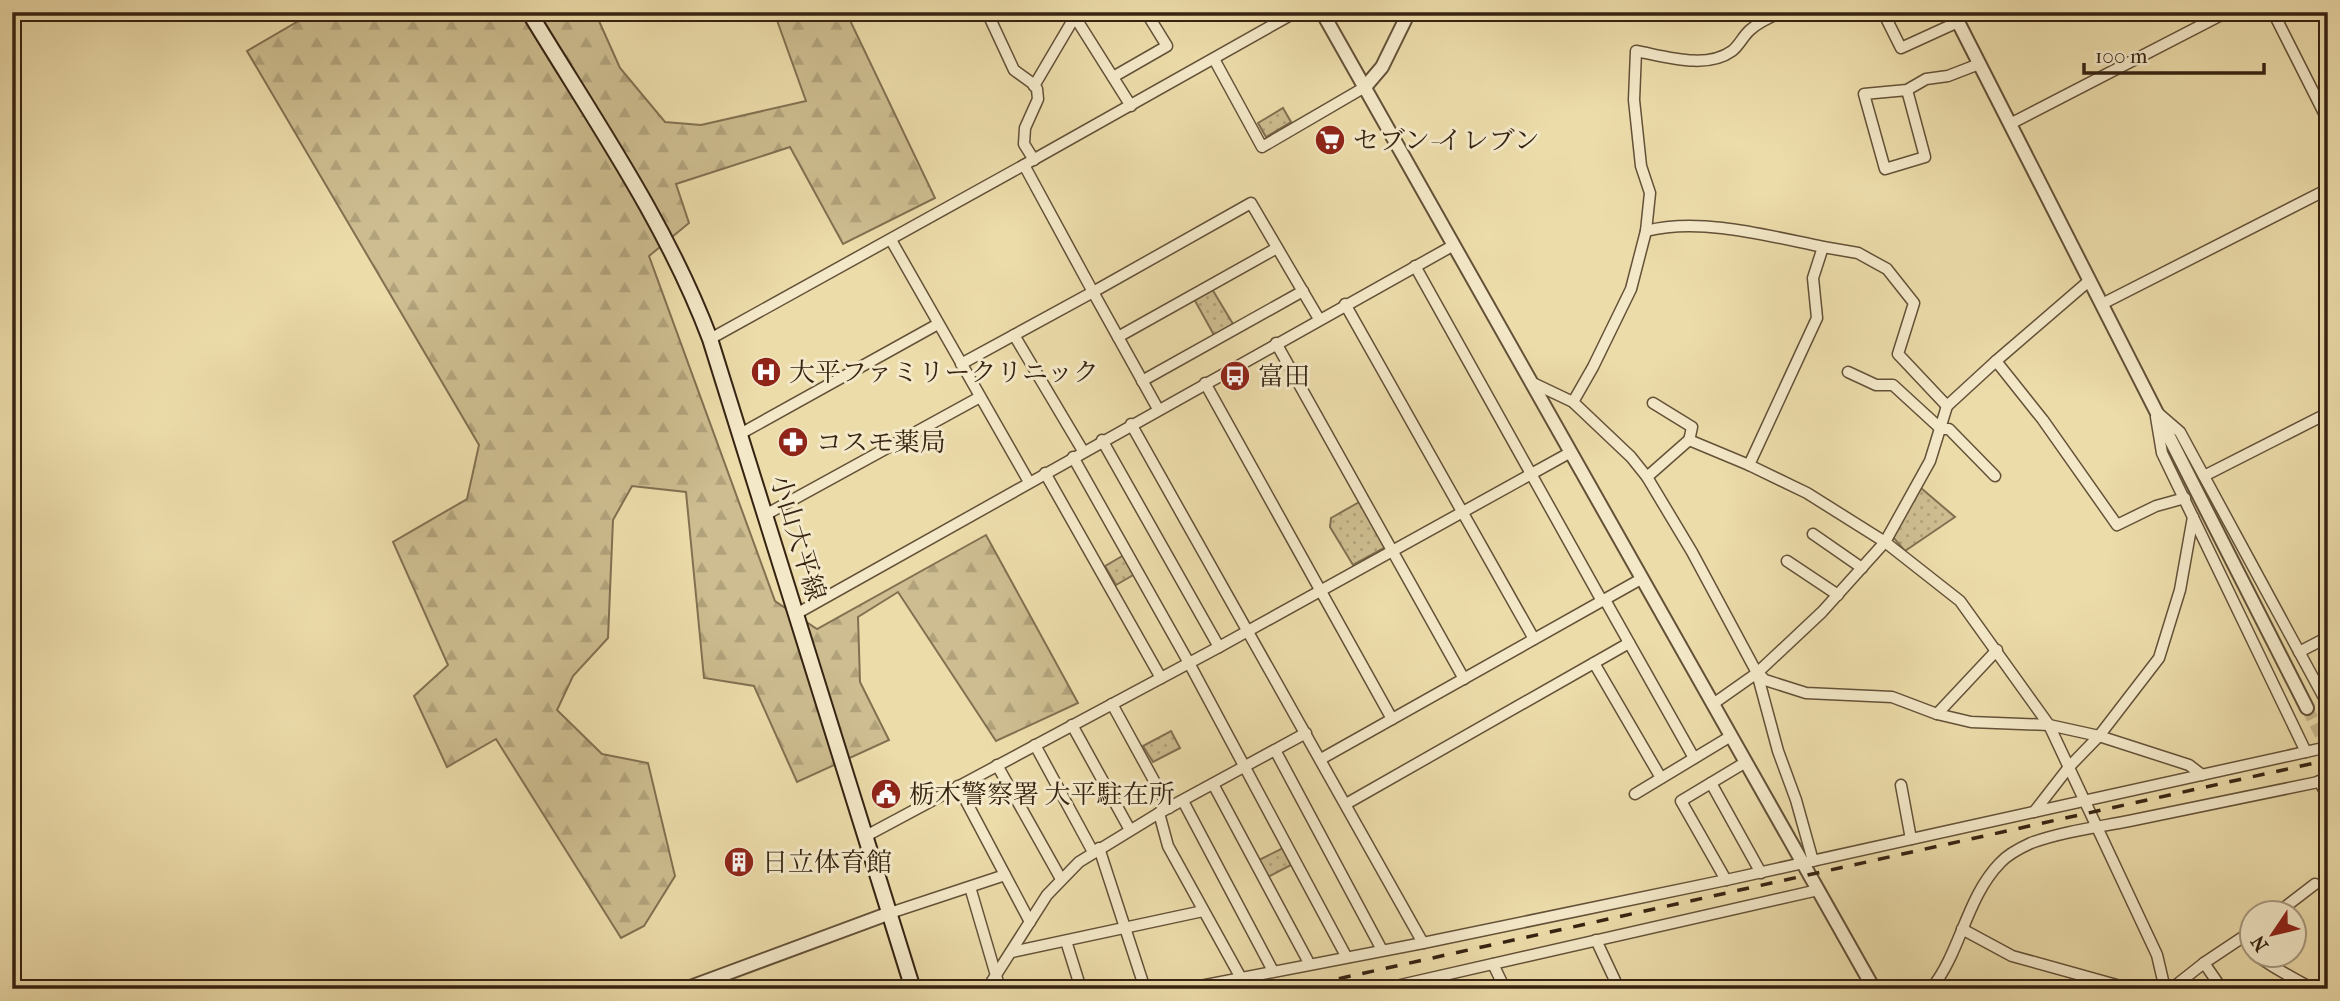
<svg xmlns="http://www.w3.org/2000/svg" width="2340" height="1001" font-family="'IM FELL French Canon','Noto Serif JP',serif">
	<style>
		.green { fill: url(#green-dots); stroke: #827051; stroke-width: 2 }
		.forest { fill: url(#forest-firs); stroke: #827051; stroke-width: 2 }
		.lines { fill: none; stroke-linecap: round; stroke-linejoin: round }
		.tertiary-tunnel { stroke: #c8b78c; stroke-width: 12; stroke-dasharray: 12 6; stroke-linecap: butt }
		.minor-casing { stroke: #645138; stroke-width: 13 }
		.tertiary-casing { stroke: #645138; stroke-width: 16 }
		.secondary-casing { stroke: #362312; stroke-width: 18 }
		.minor { stroke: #f3e8c8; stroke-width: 10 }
		.tertiary { stroke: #f3e8c8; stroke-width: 12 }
		.secondary { stroke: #f3e8c8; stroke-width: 14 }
		.rail { stroke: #362312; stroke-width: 3.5; stroke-dasharray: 12 12; stroke-linecap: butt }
		.labels { text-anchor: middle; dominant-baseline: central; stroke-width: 6; stroke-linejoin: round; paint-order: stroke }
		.poi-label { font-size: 26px; fill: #362312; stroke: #f3e8c8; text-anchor: start }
		.street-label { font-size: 26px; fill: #362312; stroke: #f3e8c8 }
	</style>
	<defs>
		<pattern id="green-dots" width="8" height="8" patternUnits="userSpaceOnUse" patternTransform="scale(1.75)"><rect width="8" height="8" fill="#cdbd90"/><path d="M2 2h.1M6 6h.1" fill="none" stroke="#b1a27b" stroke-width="1.8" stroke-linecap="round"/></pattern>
		<pattern id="forest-firs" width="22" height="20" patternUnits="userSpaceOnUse" patternTransform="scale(1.75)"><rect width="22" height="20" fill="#cdbd90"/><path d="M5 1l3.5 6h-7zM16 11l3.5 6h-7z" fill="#b1a27b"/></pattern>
	</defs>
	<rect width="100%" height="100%" fill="#ecdcaa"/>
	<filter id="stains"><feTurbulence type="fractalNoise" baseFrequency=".00286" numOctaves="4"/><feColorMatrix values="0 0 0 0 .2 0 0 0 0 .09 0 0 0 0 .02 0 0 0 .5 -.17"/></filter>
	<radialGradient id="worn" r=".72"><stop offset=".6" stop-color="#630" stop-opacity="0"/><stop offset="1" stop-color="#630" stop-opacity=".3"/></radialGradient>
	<g class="green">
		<path d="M1283,108L1291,122L1266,137L1258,123Z"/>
		<path d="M1212,289L1233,324L1214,335L1194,299Z"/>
		<path d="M1921,488L1955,517L1905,551L1892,536Z"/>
		<path d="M1361,501L1385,544L1384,548L1353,565L1330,527L1331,518Z"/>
		<path d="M1124,555L1135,574L1116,585L1105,566Z"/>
		<path d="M1171,731L1180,748L1153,762L1143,746Z"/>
		<path d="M1283,848L1291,865L1268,877L1259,860Z"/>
	</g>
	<path class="forest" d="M314,12H595L620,68L665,122L701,125L806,101L774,12H846L935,198L843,244L790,147L676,184L689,223L649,256L775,601L817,629L986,535L1078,703L996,741L898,592L858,617L860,682L889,740L797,782L754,686L704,678L686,492L632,486L613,520L608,638L573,676L557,710L602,754L648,763L675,876L644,926L621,938L496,739L447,767L414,696L448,665L393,542L467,499L479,445L247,51Z"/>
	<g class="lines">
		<path class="tertiary-tunnel" d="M2307,708L2328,749"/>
		<g class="minor-casing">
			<g id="minor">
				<path d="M987,12L1014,70L1032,83L1037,89L1038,99L1025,128L1024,144L1034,160"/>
				<path d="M1883,12L1901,48L1958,22"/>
				<path d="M2273,12L2328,121"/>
				<path d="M1075,17L1131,106"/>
				<path d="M1214,59L1262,147L1365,87"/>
				<path d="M1113,77L1167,46L1146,12"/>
				<path d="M1034,86L1077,13"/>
				<path d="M1907,90L1864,94L1885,169L1925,157L1907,90L1926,79L1948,76L1979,64"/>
				<path d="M2010,124L2227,12"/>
				<path d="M1646,231C1701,217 1769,236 1823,247L1813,278L1817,318L1749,465"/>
				<path d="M891,240L1029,482"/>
				<path d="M1823,247L1858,253L1887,269L1914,303L1898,354L1947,406"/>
				<path d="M1415,266L1602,601"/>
				<path d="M1345,304L1534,639"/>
				<path d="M2102,304L2328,189"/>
				<path d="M1014,335L1083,451"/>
				<path d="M1118,337L1277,248"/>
				<path d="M710,339L1024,165"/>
				<path d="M1276,343L1464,679"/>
				<path d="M1996,361L2090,280"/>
				<path d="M961,364L1093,292L1024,165L1296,12"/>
				<path d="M1848,372L1876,385H1893L1941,429H1949L1995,476"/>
				<path d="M1142,381L1303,291"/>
				<path d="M1205,383L1392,719"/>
				<path d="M1533,383L1573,402L1631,457L1647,477L1692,552L1757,673L1778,751L1796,800L1813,861"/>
				<path d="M1573,402L1593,367L1631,289L1646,231L1650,193L1641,166L1634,100L1636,51C1664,56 1706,70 1732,51C1739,46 1743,36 1750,30C1759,22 1772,16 1783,12"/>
				<path d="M1653,403L1692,427L1689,441"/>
				<path d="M1158,409L1093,292L1251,203L1319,319"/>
				<path d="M2158,413L2180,432L2328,705"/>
				<path d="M2156,417L2162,453L2306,752"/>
				<path d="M1131,424L1423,943"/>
				<path d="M740,434L938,324"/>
				<path d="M1102,440L1219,647"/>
				<path d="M1073,457L1189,663L1346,956"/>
				<path d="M1045,473L1161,678"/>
				<path d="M2204,476L2328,413"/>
				<path d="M1647,477L1689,440L1749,465L1807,493L1885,542L1960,601L2049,725L2157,955L2165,989"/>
				<path d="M765,515L980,397"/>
				<path d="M1813,534L1862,568"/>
				<path d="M1787,561L1838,595"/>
				<path d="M1605,600L1694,758"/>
				<path d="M796,614L1454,245"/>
				<path d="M2299,652L2328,637"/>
				<path d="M1594,663L1661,778"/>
				<path d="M1758,673L1765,680L1806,693L1892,697L1937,714L1971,722L2049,725L2099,736L2189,765L2202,775"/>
				<path d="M1112,704L1169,808"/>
				<path d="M1713,704L1757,673L1822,612L1885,542L1930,461L1947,406L1996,361L2043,420L2117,525L2156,506L2185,498"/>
				<path d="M1937,714L1997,650"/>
				<path d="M1072,725L1130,830"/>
				<path d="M1035,745L1093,852"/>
				<path d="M1275,750L1382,950"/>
				<path d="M1321,759L1641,579"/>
				<path d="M997,765L1061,879"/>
				<path d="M2319,781L2328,797"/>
				<path d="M1711,783L1761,873"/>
				<path d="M1213,784L1309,963"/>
				<path d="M1901,785L1911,839"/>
				<path d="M958,786L1030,922"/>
				<path d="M1635,794L1731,736"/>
				<path d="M1183,801L1273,971"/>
				<path d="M1346,804L1629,643"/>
				<path d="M2034,812L2069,767L2099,736L2159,658L2180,590L2193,517"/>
				<path d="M1159,813L1168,846L1241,978"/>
				<path d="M866,836L1219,647L1571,452"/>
				<path d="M1099,848L1145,989"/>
				<path d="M1726,880L1681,801L1746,762"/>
				<path d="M970,887L1000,989"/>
				<path d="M890,913L1005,875"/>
				<path d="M2276,914L2315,884"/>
				<path d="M1962,929L2012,956L2131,989"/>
				<path d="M1596,940L1619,989"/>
				<path d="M1066,941L1081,989"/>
				<path d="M1012,952L1203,911"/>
				<path d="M2257,956C2275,968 2295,980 2314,989"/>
				<path d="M2204,963L2252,931"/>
				<path d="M1493,964L1505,989"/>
				<path d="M987,989L1047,895L1079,862L1159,813L1306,733"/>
				<path d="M1185,989L1423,943L1726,880L2328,747"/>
				<path d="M1383,989L1818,890"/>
				<path d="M1931,989C1961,952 1966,898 2000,863C2008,854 2020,848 2031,843C2060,832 2098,827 2129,821C2196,807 2262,793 2328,780"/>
				<path d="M2171,989L2204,963L2222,989"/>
			</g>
		</g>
		<g class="tertiary-casing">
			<g id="tertiary">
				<path d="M1322,12L1874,989"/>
				<path d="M1953,12L2307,708"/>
				<path d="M1365,87L1382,67L1409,12"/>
				<path d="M685,989L890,913"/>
			</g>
		</g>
		<g class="secondary-casing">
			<path id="secondary" d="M529,12C593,118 666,222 710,339L913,989"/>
		</g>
		<use href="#minor" class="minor"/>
		<use href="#tertiary" class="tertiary"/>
		<use href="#secondary" class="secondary"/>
		<path class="rail" d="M1292,989L2328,760"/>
	</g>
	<defs>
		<g id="supermarket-disc" transform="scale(1.575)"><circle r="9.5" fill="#8f2418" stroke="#f3e8c8"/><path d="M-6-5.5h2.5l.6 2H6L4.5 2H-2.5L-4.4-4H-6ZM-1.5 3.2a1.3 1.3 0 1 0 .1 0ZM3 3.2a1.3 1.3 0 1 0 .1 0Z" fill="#fff"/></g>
		<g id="hospital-disc" transform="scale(1.575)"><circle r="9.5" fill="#8f2418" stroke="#f3e8c8"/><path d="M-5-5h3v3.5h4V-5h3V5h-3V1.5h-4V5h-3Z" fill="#fff"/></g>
		<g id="bus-disc" transform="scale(1.575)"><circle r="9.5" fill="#8f2418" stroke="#f3e8c8"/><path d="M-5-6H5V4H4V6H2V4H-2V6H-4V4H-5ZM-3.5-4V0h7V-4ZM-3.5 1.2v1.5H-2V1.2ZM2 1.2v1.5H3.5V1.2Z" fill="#fff"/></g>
		<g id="pharmacy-disc" transform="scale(1.575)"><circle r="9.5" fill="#8f2418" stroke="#f3e8c8"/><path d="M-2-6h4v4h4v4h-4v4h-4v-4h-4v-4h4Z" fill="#fff"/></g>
		<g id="civic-disc" transform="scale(1.575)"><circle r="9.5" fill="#8f2418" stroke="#f3e8c8"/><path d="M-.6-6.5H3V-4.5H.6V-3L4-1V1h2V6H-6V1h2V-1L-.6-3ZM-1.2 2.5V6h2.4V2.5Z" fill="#fff"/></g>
		<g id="building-disc" transform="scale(1.575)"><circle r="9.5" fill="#8f2418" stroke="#f3e8c8"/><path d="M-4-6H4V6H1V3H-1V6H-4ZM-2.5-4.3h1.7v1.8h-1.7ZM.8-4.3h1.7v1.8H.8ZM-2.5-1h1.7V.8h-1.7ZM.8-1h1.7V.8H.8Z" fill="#fff"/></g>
	</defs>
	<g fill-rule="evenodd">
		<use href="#supermarket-disc" x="1330" y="140"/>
		<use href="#hospital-disc" x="766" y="372"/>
		<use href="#bus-disc" x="1235" y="376"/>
		<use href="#pharmacy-disc" x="793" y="442"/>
		<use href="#civic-disc" x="886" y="794"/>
		<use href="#building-disc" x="739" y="862"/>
	</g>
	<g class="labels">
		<g class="poi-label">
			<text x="1353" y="140">セブン-イレブン</text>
			<text x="789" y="372">大平ファミリークリニック</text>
			<text x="1258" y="376">富田</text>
			<text x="816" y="442">コスモ薬局</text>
			<text x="909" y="794">栃木警察署 大平駐在所</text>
			<text x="762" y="862">日立体育館</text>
		</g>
		<g class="street-label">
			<text transform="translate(798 538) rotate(73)">小山大平線</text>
		</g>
	</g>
	<rect width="2340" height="1001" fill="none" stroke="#ecdcaa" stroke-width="42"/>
	<rect x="14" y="14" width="2312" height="973" fill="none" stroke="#362312" stroke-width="3.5"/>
	<rect x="21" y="21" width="2298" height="959" fill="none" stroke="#362312" stroke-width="2"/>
	<g transform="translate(2273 934) rotate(235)"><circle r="33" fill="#f3e8c8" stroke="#a7997f" stroke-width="2"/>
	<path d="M0-5L12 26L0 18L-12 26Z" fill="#8f2418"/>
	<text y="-10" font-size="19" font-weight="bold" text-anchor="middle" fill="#362312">N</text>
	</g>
	<path d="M2084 63v10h180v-10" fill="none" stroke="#362312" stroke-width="3.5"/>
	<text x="2095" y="63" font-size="21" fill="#362312" stroke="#f3e8c8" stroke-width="5" paint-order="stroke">100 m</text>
	<rect width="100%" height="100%" filter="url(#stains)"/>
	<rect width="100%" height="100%" fill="url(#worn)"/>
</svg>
